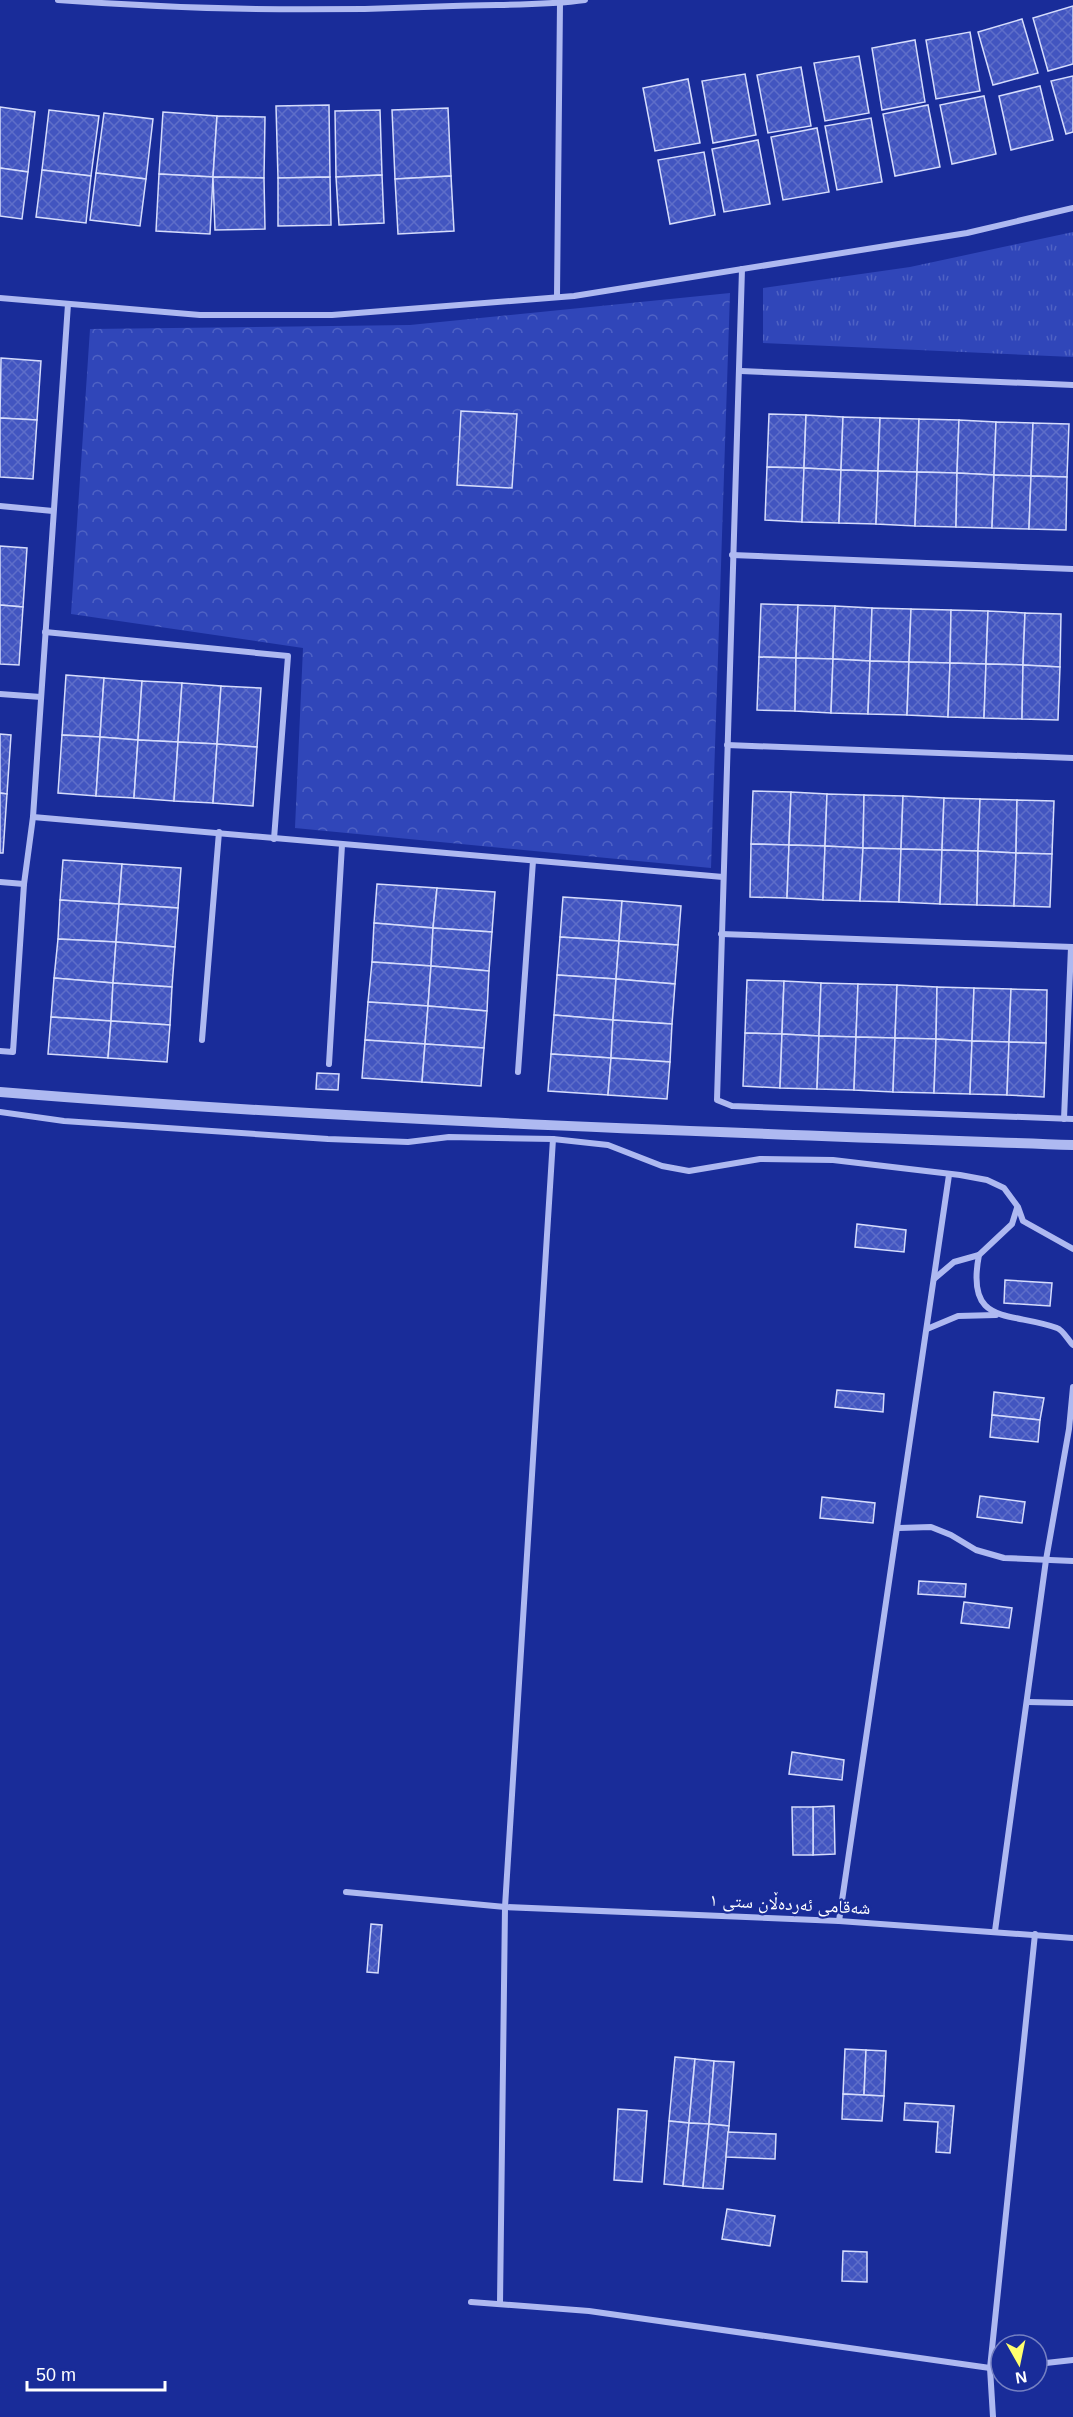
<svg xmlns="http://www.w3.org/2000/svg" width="1073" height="2417" font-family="Helvetica,'Noto Naskh Arabic',sans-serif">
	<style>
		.grass { fill: url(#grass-tufts) }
		.forest { fill: url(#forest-crowns) }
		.building { fill: url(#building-cross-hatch); stroke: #d5dcfc; stroke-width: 1.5 }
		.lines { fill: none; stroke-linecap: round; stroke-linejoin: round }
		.minor { stroke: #aeb9f1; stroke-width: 6 }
		.tertiary { stroke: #aeb9f1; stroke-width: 10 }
		.labels { text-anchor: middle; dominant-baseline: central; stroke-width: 4.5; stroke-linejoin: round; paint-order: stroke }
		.street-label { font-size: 18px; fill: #fff; stroke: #192c99 }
	</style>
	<defs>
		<pattern id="grass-tufts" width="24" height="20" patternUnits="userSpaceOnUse" patternTransform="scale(1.5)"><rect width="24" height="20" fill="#3046b9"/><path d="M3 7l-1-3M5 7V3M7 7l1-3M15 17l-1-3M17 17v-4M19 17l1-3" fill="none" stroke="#4f62c4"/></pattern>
		<pattern id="forest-crowns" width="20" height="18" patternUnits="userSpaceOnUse" patternTransform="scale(1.5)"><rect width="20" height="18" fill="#3046b9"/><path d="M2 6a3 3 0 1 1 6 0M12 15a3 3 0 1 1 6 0" fill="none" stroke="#4f62c4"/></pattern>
		<pattern id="building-cross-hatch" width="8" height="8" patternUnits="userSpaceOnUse" patternTransform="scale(1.5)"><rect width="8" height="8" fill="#4255c0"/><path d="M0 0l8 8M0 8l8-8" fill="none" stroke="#5e6ec9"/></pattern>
	</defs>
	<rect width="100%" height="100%" fill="#192c99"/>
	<path class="grass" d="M1073,232V357L763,343V288L910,267Z"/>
	<path class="forest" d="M730,293L711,868L295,828L303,648L71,614L90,329L410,325Z"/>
	<g class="building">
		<path d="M1073,6V64L1048,71L1033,18Z"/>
		<path d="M1022,19L1038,73L993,85L978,32Z"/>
		<path d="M970,32L980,91L936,99L926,40Z"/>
		<path d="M915,40L925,102L882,110L872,48Z"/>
		<path d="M859,56L869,113L825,121L814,63Z"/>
		<path d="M801,67L811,126L768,133L757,75Z"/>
		<path d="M745,74L756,135L713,143L702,81Z"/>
		<path d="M1073,76V132L1066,134L1051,81Z"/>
		<path d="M688,79L700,143L655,151L643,88Z"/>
		<path d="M1040,86L1053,140L1011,150L999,96Z"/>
		<path d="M984,96L996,154L952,164L940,105Z"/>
		<path d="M329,105L330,177L278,178L276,106Z"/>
		<path d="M928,105L940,167L895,176L883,114Z"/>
		<path d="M0,107L35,112L28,172L0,168Z"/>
		<path d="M448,108L451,176L395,179L392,110Z"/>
		<path d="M49,110L99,116L91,176L42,170Z"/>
		<path d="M380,110L382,175L336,177L335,111Z"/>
		<path d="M163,112L217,116L213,177L159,174Z"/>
		<path d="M104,113L153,119L146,179L96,173Z"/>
		<path d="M217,116L265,117L264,178L213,177Z"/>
		<path d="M871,118L882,182L837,190L825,126Z"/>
		<path d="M817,128L829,192L783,200L771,137Z"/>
		<path d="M758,140L770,204L724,212L712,149Z"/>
		<path d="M704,152L715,215L670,224L658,160Z"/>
		<path d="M0,168L28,172L22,219L0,216Z"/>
		<path d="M42,170L91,176L86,223L36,217Z"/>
		<path d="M96,173L146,179L140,226L90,220Z"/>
		<path d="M159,174L213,177L210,234L156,231Z"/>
		<path d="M382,175L384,223L339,225L336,177Z"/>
		<path d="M451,176L454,231L398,234L395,179Z"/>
		<path d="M213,177L264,178L265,229L215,230Z"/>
		<path d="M330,177L331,225L278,226V178Z"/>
		<path d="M1,358L41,361L37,420L0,418Z"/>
		<path d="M461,411L517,414L512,488L457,485Z"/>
		<path d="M769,414L806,415L804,468L767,467Z"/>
		<path d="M806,415L843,417L841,470L804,468Z"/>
		<path d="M843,417L880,418L878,471L841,470Z"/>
		<path d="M0,418L37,420L33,479L0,477Z"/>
		<path d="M880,418L919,419L917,472L878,471Z"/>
		<path d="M919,419L959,420L957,473L917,472Z"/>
		<path d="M959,420L996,422L994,475L957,473Z"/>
		<path d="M996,422L1033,423L1031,476L994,475Z"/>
		<path d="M1033,423L1069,424L1067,477L1031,476Z"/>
		<path d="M767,467L804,468L802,522L765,520Z"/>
		<path d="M804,468L841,470L839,523L802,522Z"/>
		<path d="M841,470L878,471L876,524L839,523Z"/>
		<path d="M878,471L917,472L915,526L876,524Z"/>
		<path d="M917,472L957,473L956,527L915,526Z"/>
		<path d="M957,473L994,475L992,528L956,527Z"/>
		<path d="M994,475L1031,476L1029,529L992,528Z"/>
		<path d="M1031,476L1067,477L1066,530L1029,529Z"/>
		<path d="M0,546L27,548L23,607L0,605Z"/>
		<path d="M761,604L798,605L796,658L759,657Z"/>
		<path d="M0,605L23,607L19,665L0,664Z"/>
		<path d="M798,605L835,606L833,659L796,658Z"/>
		<path d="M835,606L872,608L870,661L833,659Z"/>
		<path d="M872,608L911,609L909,662L870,661Z"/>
		<path d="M911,609L951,610L950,663L909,662Z"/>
		<path d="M951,610L988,611L986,664L950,663Z"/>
		<path d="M988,611L1025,613L1023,665L986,664Z"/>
		<path d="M1025,613L1061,614L1060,667L1023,665Z"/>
		<path d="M759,657L796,658L795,711L757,710Z"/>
		<path d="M796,658L833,659L831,713L795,711Z"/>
		<path d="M833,659L870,661L868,714L831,713Z"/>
		<path d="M870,661L909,662L907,715L868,714Z"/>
		<path d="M909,662L950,663L948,717L907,715Z"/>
		<path d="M950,663L986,664L984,718L948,717Z"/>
		<path d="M986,664L1023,665L1022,719L984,718Z"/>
		<path d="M1023,665L1060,667L1058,720L1022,719Z"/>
		<path d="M66,675L104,678L100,737L62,735Z"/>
		<path d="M104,678L142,681L138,740L100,737Z"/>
		<path d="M142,681L182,683L178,742L138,740Z"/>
		<path d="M182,683L221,686L217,744L178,742Z"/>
		<path d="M221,686L261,688L257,747L217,744Z"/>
		<path d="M0,734L11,735L7,794L0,793Z"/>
		<path d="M62,735L100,737L96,796L58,793Z"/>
		<path d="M100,737L138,740L134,798L96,796Z"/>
		<path d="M138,740L178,742L174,801L134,798Z"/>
		<path d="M178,742L217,744L213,803L174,801Z"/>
		<path d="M217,744L257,747L253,806L213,803Z"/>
		<path d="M753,791L791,792L789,845L751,844Z"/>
		<path d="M791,792L827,794L825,846L789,845Z"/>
		<path d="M0,793L7,794L3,853H0Z"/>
		<path d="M827,794L864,795L863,848L825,846Z"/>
		<path d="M864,795L903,796L901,849L863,848Z"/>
		<path d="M903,796L944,798L942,850L901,849Z"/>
		<path d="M944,798L980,799L978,851L942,850Z"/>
		<path d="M980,799L1017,800L1016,853L978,851Z"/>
		<path d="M1017,800L1054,801L1052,854L1016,853Z"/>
		<path d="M751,844L789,845L787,898L750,897Z"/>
		<path d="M789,845L825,846L823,900L787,898Z"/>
		<path d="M825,846L863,848L860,901L823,900Z"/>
		<path d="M863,848L901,849L899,902L860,901Z"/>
		<path d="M901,849L942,850L940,904L899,902Z"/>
		<path d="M942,850L978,851L977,905L940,904Z"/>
		<path d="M978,851L1016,853L1014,906L977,905Z"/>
		<path d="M1016,853L1052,854L1050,907L1014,906Z"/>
		<path d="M63,860L122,864L119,904L60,900Z"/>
		<path d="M122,864L181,868L178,908L119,904Z"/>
		<path d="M377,884L437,888L433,928L374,923Z"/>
		<path d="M437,888L495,892L492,932L433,928Z"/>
		<path d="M563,897L622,901L619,941L560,937Z"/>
		<path d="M60,900L119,904L116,942L58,939Z"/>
		<path d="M622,901L681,906L678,945L619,941Z"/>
		<path d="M119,904L178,908L175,947L116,942Z"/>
		<path d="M374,923L433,928L431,966L372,962Z"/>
		<path d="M433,928L492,932L489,971L431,966Z"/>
		<path d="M560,937L619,941L616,979L557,975Z"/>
		<path d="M58,939L116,942L113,983L54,978Z"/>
		<path d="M619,941L678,945L675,984L616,979Z"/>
		<path d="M116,942L175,947L172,987L113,983Z"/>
		<path d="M372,962L431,966L428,1006L368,1002Z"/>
		<path d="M431,966L489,971L487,1011L428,1006Z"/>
		<path d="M557,975L616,979L613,1020L554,1015Z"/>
		<path d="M54,978L113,983L111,1021L51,1017Z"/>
		<path d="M616,979L675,984L672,1024L613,1020Z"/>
		<path d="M747,980L784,981L782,1034L745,1033Z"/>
		<path d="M784,981L821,983L819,1036L782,1034Z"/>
		<path d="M113,983L172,987L170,1025L111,1021Z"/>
		<path d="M821,983L858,984L856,1037L819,1036Z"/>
		<path d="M858,984L897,985L895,1038L856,1037Z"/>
		<path d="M897,985L937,987L936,1039L895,1038Z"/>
		<path d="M937,987L974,988L972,1041L936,1039Z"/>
		<path d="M974,988L1011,989L1009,1042L972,1041Z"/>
		<path d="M1011,989L1047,990L1046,1043L1009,1042Z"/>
		<path d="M368,1002L428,1006L425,1044L365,1040Z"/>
		<path d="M428,1006L487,1011L484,1048L425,1044Z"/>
		<path d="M554,1015L613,1020L611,1058L551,1054Z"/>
		<path d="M51,1017L111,1021L108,1058L48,1054Z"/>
		<path d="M613,1020L672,1024L670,1062L611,1058Z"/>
		<path d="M111,1021L170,1025L167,1062L108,1058Z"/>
		<path d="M745,1033L782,1034L780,1088L743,1086Z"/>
		<path d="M782,1034L819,1036L817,1089L780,1088Z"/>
		<path d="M819,1036L856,1037L854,1090L817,1089Z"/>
		<path d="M856,1037L895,1038L893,1092L854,1090Z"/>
		<path d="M895,1038L936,1039L934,1093L893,1092Z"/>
		<path d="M936,1039L972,1041L970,1094L934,1093Z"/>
		<path d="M365,1040L425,1044L422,1082L362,1078Z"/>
		<path d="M972,1041L1009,1042L1007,1095L970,1094Z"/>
		<path d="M1009,1042L1046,1043L1044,1097L1007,1095Z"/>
		<path d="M425,1044L484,1048L481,1086L422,1082Z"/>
		<path d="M551,1054L611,1058L608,1095L548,1091Z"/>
		<path d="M611,1058L670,1062L667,1099L608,1095Z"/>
		<path d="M317,1073L339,1074L338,1090L316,1089Z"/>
		<path d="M857,1224L906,1230L904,1252L855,1247Z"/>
		<path d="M1005,1280L1052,1283L1050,1306L1004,1303Z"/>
		<path d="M837,1390L884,1394L883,1412L835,1407Z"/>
		<path d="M994,1392L1044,1398L1040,1420L992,1415Z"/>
		<path d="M992,1415L1040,1420L1038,1442L990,1437Z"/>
		<path d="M980,1496L1025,1502L1022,1523L977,1517Z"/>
		<path d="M822,1497L875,1503L873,1523L820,1518Z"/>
		<path d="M919,1581L966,1584L965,1597L918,1594Z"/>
		<path d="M964,1602L1012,1608L1009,1628L961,1623Z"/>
		<path d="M792,1752L844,1760L842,1780L789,1774Z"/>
		<path d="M834,1806L835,1854L813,1855V1807Z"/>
		<path d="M792,1807H813V1855H793Z"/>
		<path d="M371,1924L382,1925L378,1973L367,1972Z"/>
		<path d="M845,2049L866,2050L864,2095L843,2094Z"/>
		<path d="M866,2050L886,2051L884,2096L864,2095Z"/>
		<path d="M675,2057L695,2059L689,2123L669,2121Z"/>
		<path d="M695,2059L714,2061L709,2124L689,2123Z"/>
		<path d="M714,2061L734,2062L729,2126L709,2124Z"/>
		<path d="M843,2094L884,2096L882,2121L842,2119Z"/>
		<path d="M905,2103L954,2106L950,2153L936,2152L938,2122L904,2120Z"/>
		<path d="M618,2109L647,2111L642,2182L614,2180Z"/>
		<path d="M669,2121L689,2123L683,2186L664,2184Z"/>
		<path d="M689,2123L709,2124L703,2188L683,2186Z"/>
		<path d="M709,2124L729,2126L723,2189L703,2188Z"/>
		<path d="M728,2132L776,2134L775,2159L726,2157Z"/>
		<path d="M727,2209L775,2216L770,2246L722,2239Z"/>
		<path d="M843,2251L867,2252V2282L842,2281Z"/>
	</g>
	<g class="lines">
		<g class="minor">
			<path d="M58,0C190,10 321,12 453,6C497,4 542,6 585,0"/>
			<path d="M742,269L717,1100L732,1106L1073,1119"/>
			<path d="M557,296L560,3"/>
			<path d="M0,298L200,315H332L574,296L967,233L1073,208"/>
			<path d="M741,371L1073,385"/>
			<path d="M0,506L53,511"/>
			<path d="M732,555L1073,569"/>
			<path d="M45,632L288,656L274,839"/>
			<path d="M0,694L41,697"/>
			<path d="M727,745L1073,758"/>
			<path d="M33,817L723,877"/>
			<path d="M0,882L24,884"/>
			<path d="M721,934L1073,947"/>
			<path d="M202,1040L219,832"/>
			<path d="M0,1051L13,1052L24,884L33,817L68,304"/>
			<path d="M329,1064L342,845"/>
			<path d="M518,1072L533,861"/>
			<path d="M0,1112L64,1121L328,1139L408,1142L449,1137L553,1139L608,1145L662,1166L689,1171L760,1159L833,1160L960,1175L987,1180L1004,1188L1018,1207L1023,1221L1073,1249"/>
			<path d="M1064,1119L1071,947"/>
			<path d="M1017,1208L1012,1224L979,1255C965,1327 1010,1311 1057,1328C1063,1330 1068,1340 1073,1345"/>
			<path d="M934,1279L954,1262L979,1255"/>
			<path d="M927,1329L958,1316L996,1315"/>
			<path d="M899,1528L931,1527L951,1535L976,1550L1004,1558L1073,1561"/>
			<path d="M1028,1702L1073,1703"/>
			<path d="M346,1892L505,1907L839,1921L1073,1938"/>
			<path d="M839,1921L949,1175"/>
			<path d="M995,1931L1046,1560L1069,1429L1073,1387"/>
			<path d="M471,2302L589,2311L990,2368L1001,2367"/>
			<path d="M500,2303L505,1907L553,1139"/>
			<path d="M1037,2364L1073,2360"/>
			<path d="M993,2417L990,2368L1035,1934"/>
		</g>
		<path class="tertiary" d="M0,1092C357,1121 715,1132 1073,1145"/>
	</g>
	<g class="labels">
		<g class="street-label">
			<text transform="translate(790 1904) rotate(3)">شەقامی ئەردەڵان ستی ١</text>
		</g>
	</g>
	<g transform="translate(1019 2363) rotate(171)"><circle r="28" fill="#192c99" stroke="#7580c2" stroke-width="1.5"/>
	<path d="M0-4.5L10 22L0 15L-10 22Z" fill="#ffff6e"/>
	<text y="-9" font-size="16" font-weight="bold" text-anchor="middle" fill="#ffffff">N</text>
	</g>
	<path d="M27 2381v9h138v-9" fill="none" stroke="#ffffff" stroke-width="3"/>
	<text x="36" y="2381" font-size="18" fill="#ffffff" stroke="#192c99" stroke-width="4.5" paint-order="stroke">50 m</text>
</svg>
